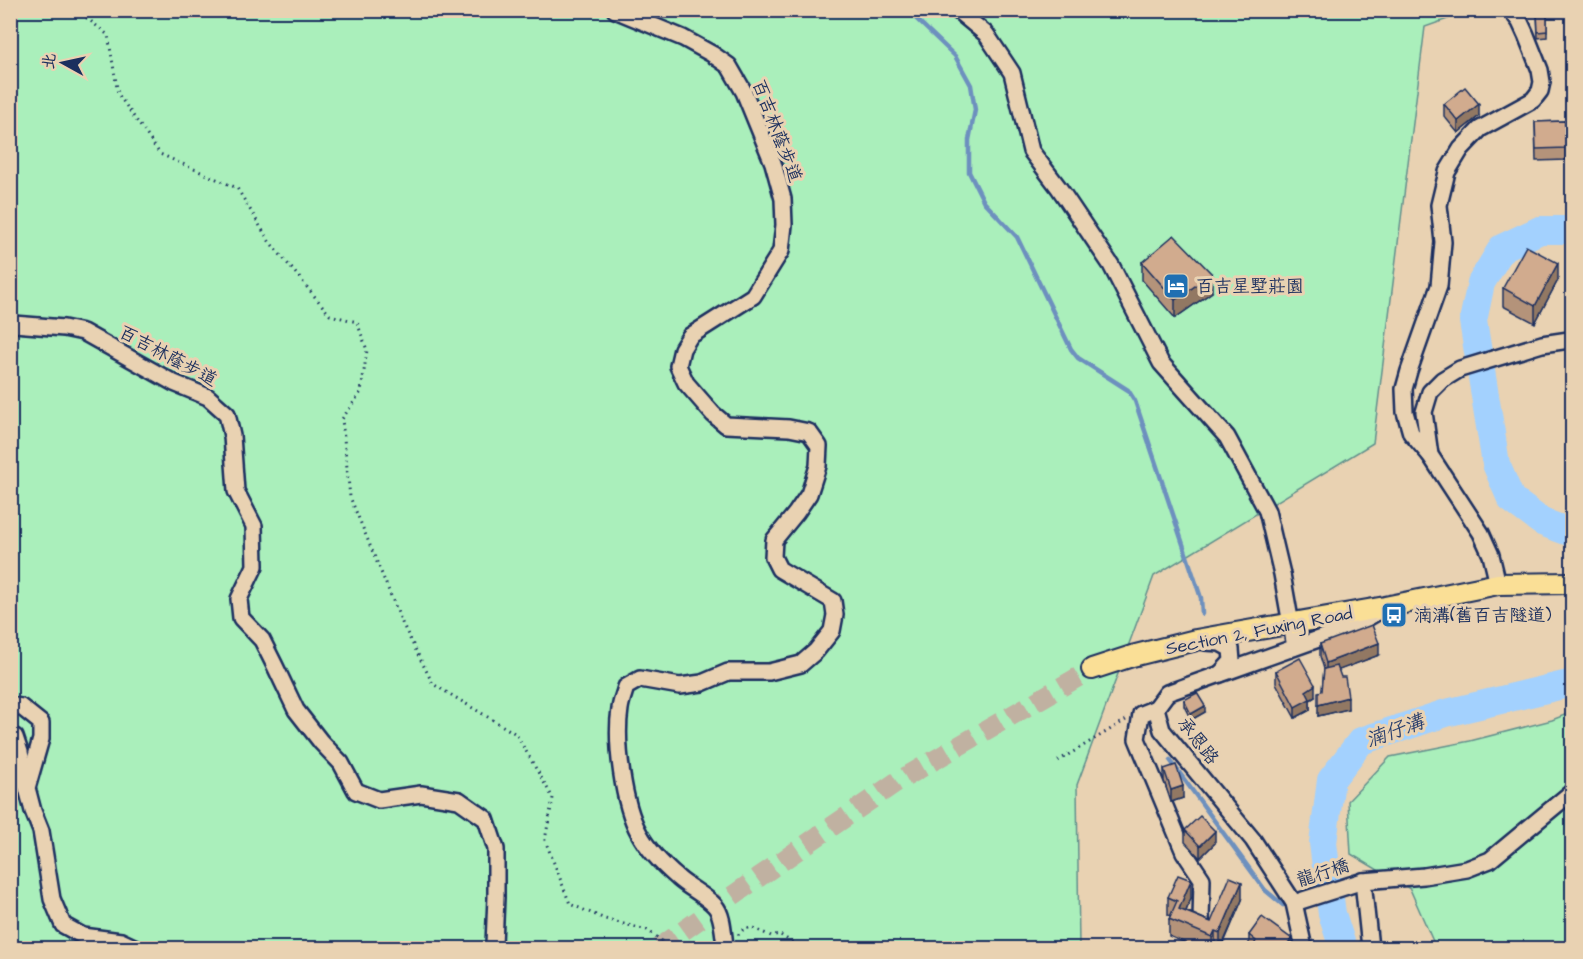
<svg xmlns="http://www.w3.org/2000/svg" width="1583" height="959" font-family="'Architects Daughter','LXGW WenKai TC',sans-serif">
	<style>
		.green { fill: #aaefbb; stroke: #628f8c; stroke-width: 1.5 }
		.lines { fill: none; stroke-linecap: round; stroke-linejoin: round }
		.stream { stroke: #6d90be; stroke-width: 4.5 }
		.river { stroke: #a3d1fe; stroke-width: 28 }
		.major-tunnel { stroke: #c0b1a1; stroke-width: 20; stroke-dasharray: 20 10; stroke-linecap: butt }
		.minor-casing { stroke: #1b2f5e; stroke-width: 20 }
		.major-casing { stroke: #1b2f5e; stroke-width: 24 }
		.path { stroke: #1b2f5e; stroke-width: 3; stroke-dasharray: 1.5 4.5; stroke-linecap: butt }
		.minor { stroke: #e9d2b2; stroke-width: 15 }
		.major { stroke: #fadf96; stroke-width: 20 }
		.wall { fill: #b4937a; stroke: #1b2f5e; stroke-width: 1.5 }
		.shaded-wall { fill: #927863; stroke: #1b2f5e; stroke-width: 1.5 }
		.building { fill: #d1ab8e; stroke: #1b2f5e; stroke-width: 1.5 }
		.labels { text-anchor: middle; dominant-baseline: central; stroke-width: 6; stroke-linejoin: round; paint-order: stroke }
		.street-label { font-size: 18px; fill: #1b2f5e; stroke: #e9d2b2 }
		.poi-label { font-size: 18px; fill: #1b2f5e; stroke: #e9d2b2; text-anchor: start }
		.water-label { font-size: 20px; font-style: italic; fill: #293f6e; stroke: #e9d2b2 }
	</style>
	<rect width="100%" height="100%" fill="#e9d2b2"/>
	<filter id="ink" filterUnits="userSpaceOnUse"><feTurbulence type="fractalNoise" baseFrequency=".0167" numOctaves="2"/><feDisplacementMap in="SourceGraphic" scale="12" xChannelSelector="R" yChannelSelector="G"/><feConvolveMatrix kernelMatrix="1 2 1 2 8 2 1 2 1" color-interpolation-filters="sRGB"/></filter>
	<g filter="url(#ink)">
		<g class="green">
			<path d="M10,11H1470L1425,27L1373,443L1154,576L1077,785L1079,948H11Z"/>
			<path d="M1572,712V948H1436L1410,889L1351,854L1348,801L1390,757L1470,741L1552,720Z"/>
		</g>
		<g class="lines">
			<g class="stream">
				<path d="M907,10L955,56L971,85L975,110L969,140V172L984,202L1017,237L1071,349L1078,358L1128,390L1135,401L1201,598L1202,614"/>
				<path d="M1170,760L1265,890L1283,905"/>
				<path d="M1321,916L1332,914"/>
			</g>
			<g class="river">
				<path d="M1572,230H1540L1502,248L1481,283L1473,321L1496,464L1511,499L1542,522L1572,533"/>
				<path d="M1343,948L1332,914L1323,843L1331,780L1361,741L1446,713L1572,683"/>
			</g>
			<path class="major-tunnel" d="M659,948L759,877L895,783L1092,669"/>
			<g class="minor-casing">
				<g id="minor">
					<path d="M615,10L683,38L712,54L729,66L744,92L773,163L783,199L784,225L781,251L753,296L690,336L682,349L678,366L686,383L713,414L726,425L789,428L809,432L819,446L818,466L809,494L796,513L774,540L773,557L779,569L833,601L835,615L832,631L816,651L801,664L769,672H728L702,683L680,686L640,679L626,687C624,694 621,701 620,709C615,742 623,804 639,833C648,850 664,866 678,878C689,888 705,895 715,906C723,915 723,933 725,945L724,948"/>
					<path d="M957,10L986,34L1012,73L1031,151L1059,188L1111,265L1161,363L1227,437L1267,511L1282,574L1295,647"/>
					<path d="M10,322L14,324L64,328L83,332L174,383L208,397L227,414L232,436L236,491L254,526L255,566L239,599L241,618L262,640L275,666L296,710L321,742L341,763L356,791L379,800L421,794L459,800L486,819L496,849V897L494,944L497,948"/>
					<path d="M1430,455L1411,433L1405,412L1404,389L1409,371L1439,286L1443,242L1439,205L1447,172L1461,149L1480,129L1533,100L1540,91L1542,82L1540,70L1526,35L1520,22L1511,10"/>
					<path d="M1498,584L1491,555L1481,533L1430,455L1424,412L1430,392L1442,380L1460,369L1542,344L1569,340L1572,342"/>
					<path d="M1205,642L1220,643L1231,649L1232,661L1220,674"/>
					<path d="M10,705L21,707L41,723V739L27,788L33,811L41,831L52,899L63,925L83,936L121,941L136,948"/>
					<path d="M1156,708L1141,714L1137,739L1184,852L1202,879L1201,921"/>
					<path d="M10,735L15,737L20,752L26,785"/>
					<path d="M1363,881L1370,948"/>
					<path d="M1294,903L1363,881L1424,876L1467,869L1490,860L1572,792"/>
					<path d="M1304,948L1294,903L1253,840L1162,730L1156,708L1167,693L1352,627L1379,611"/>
				</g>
			</g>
			<g class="major-casing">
				<path id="major" d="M1092,669L1132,656L1196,640L1385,607L1498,584L1572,583"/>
			</g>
			<g class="path">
				<path d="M77,10L108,35L118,94L160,154L237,188L269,241L330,315L357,322L367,350L361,392L342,419L350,497L403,625L433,684L516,734L553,798L545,840L570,904L605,919L647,930L661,940L663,948"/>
				<path d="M1058,761L1126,720"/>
				<path d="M738,935L743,930L751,927L771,936L779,934L801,948"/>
			</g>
			<use href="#minor" class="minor"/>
			<use href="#major" class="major"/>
		</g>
		<g class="wall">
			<path d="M1537,12H1547V37L1538,38Z"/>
			<path d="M1444,104L1479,116L1458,133L1444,116Z"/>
			<path d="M1565,121L1566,160L1536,161L1535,122Z"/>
			<path d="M1142,262L1212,292L1175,318L1142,280Z"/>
			<path d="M1558,280L1535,323L1503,306V288Z"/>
			<path d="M1320,644L1379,655L1338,670L1348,709L1318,716L1322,691L1324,669L1320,656Z"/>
			<path d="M1276,671L1315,697L1310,700V710L1295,718L1276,683Z"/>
			<path d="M1184,700L1205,712L1191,720L1184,706Z"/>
			<path d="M1164,769L1183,798L1171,802L1164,781Z"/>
			<path d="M1185,830L1215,843L1200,858L1185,842Z"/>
			<path d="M1168,897L1191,898L1186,911L1211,922L1242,900L1224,943L1228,948H1197L1169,936V919L1171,916L1168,915Z"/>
			<path d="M1249,935L1292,948H1250L1249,947Z"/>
		</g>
		<g class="shaded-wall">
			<path d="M1479,104V116L1458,133V121Z"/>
			<path d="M1558,263V280L1535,323V306Z"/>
			<path d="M1212,274V292L1175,318V300Z"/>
			<path d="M1379,643V655L1326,675V663Z"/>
			<path d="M1315,685V697L1310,700V710L1295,718V707L1306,691Z"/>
			<path d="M1348,697V709L1318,716V705Z"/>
			<path d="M1205,706V712L1191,720V714Z"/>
			<path d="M1183,786V798L1171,802V790Z"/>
			<path d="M1215,831V843L1200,858V846Z"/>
			<path d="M1191,880V898L1181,924L1179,909Z"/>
			<path d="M1242,882V900L1221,948H1220V933Z"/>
			<path d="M1215,931V948H1212V937Z"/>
			<path d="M1292,939V948H1285Z"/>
		</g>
		<g class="building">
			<path d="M1537,12H1547V31L1538,32Z"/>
			<path d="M1465,87L1479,104L1458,121L1444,104Z"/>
			<path d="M1565,121L1566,148L1536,149L1535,122Z"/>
			<path d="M1174,235L1212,274L1175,300L1142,262Z"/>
			<path d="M1526,246L1558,263L1535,306L1503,288Z"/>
			<path d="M1372,625L1379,643L1326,663L1320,644Z"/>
			<path d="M1300,658L1315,685L1306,691L1310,699L1295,707L1276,671Z"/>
			<path d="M1337,666L1341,677H1345L1348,697L1318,705V692L1322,691L1324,669Z"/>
			<path d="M1197,693L1205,706L1191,714L1184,700Z"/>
			<path d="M1176,765L1183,786L1171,790L1164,769Z"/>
			<path d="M1200,816L1215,831L1200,846L1185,830Z"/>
			<path d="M1178,875L1191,880L1179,909L1211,922L1230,877L1242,882L1220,933L1215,931L1212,937L1169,919L1177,901L1168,897Z"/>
			<path d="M1262,917L1292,939L1285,948H1258L1254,945L1256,941L1249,935Z"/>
			<path d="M1222,941L1228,948H1213Z"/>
		</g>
	</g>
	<defs>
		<g id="hotel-square" transform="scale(1.35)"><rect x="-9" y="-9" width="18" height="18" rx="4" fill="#1f6fb2" stroke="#e9d2b2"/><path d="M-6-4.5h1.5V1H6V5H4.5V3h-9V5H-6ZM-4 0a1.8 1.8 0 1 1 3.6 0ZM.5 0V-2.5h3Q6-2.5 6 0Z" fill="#fff"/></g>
		<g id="bus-square" transform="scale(1.35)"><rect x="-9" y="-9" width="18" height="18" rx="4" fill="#1f6fb2" stroke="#e9d2b2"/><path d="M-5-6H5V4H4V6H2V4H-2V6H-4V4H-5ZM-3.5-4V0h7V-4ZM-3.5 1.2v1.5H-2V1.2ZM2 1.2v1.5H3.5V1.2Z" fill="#fff"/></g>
	</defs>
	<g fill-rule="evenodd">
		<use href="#hotel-square" x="1176" y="286"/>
		<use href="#bus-square" x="1394" y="615"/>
	</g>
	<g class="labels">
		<g class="street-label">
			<text transform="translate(777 131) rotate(69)">百吉林蔭步道</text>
			<text transform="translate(168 356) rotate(28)">百吉林蔭步道</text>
			<text transform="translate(1259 631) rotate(-11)">Section 2, Fuxing Road</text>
			<text transform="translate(1198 741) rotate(52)">承恩路</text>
			<text transform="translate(1323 873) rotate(-18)">龍行橋</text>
		</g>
		<g class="poi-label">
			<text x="1196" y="286">百吉星墅莊園</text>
			<text x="1414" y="615">湳溝(舊百吉隧道)</text>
		</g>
		<g class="water-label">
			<text transform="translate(1395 731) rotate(-20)">湳仔溝</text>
		</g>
	</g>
	<rect width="1583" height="959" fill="none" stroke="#e9d2b2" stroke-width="36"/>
	<rect x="18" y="18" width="1547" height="923" fill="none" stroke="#1b2f5e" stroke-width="2" filter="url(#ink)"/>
	<g transform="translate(63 63) rotate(278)" stroke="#e9d2b2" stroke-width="4.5" paint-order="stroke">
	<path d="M0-4.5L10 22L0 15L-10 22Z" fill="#1b2f5e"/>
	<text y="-9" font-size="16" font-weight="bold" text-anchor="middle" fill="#1b2f5e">北</text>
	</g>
</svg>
